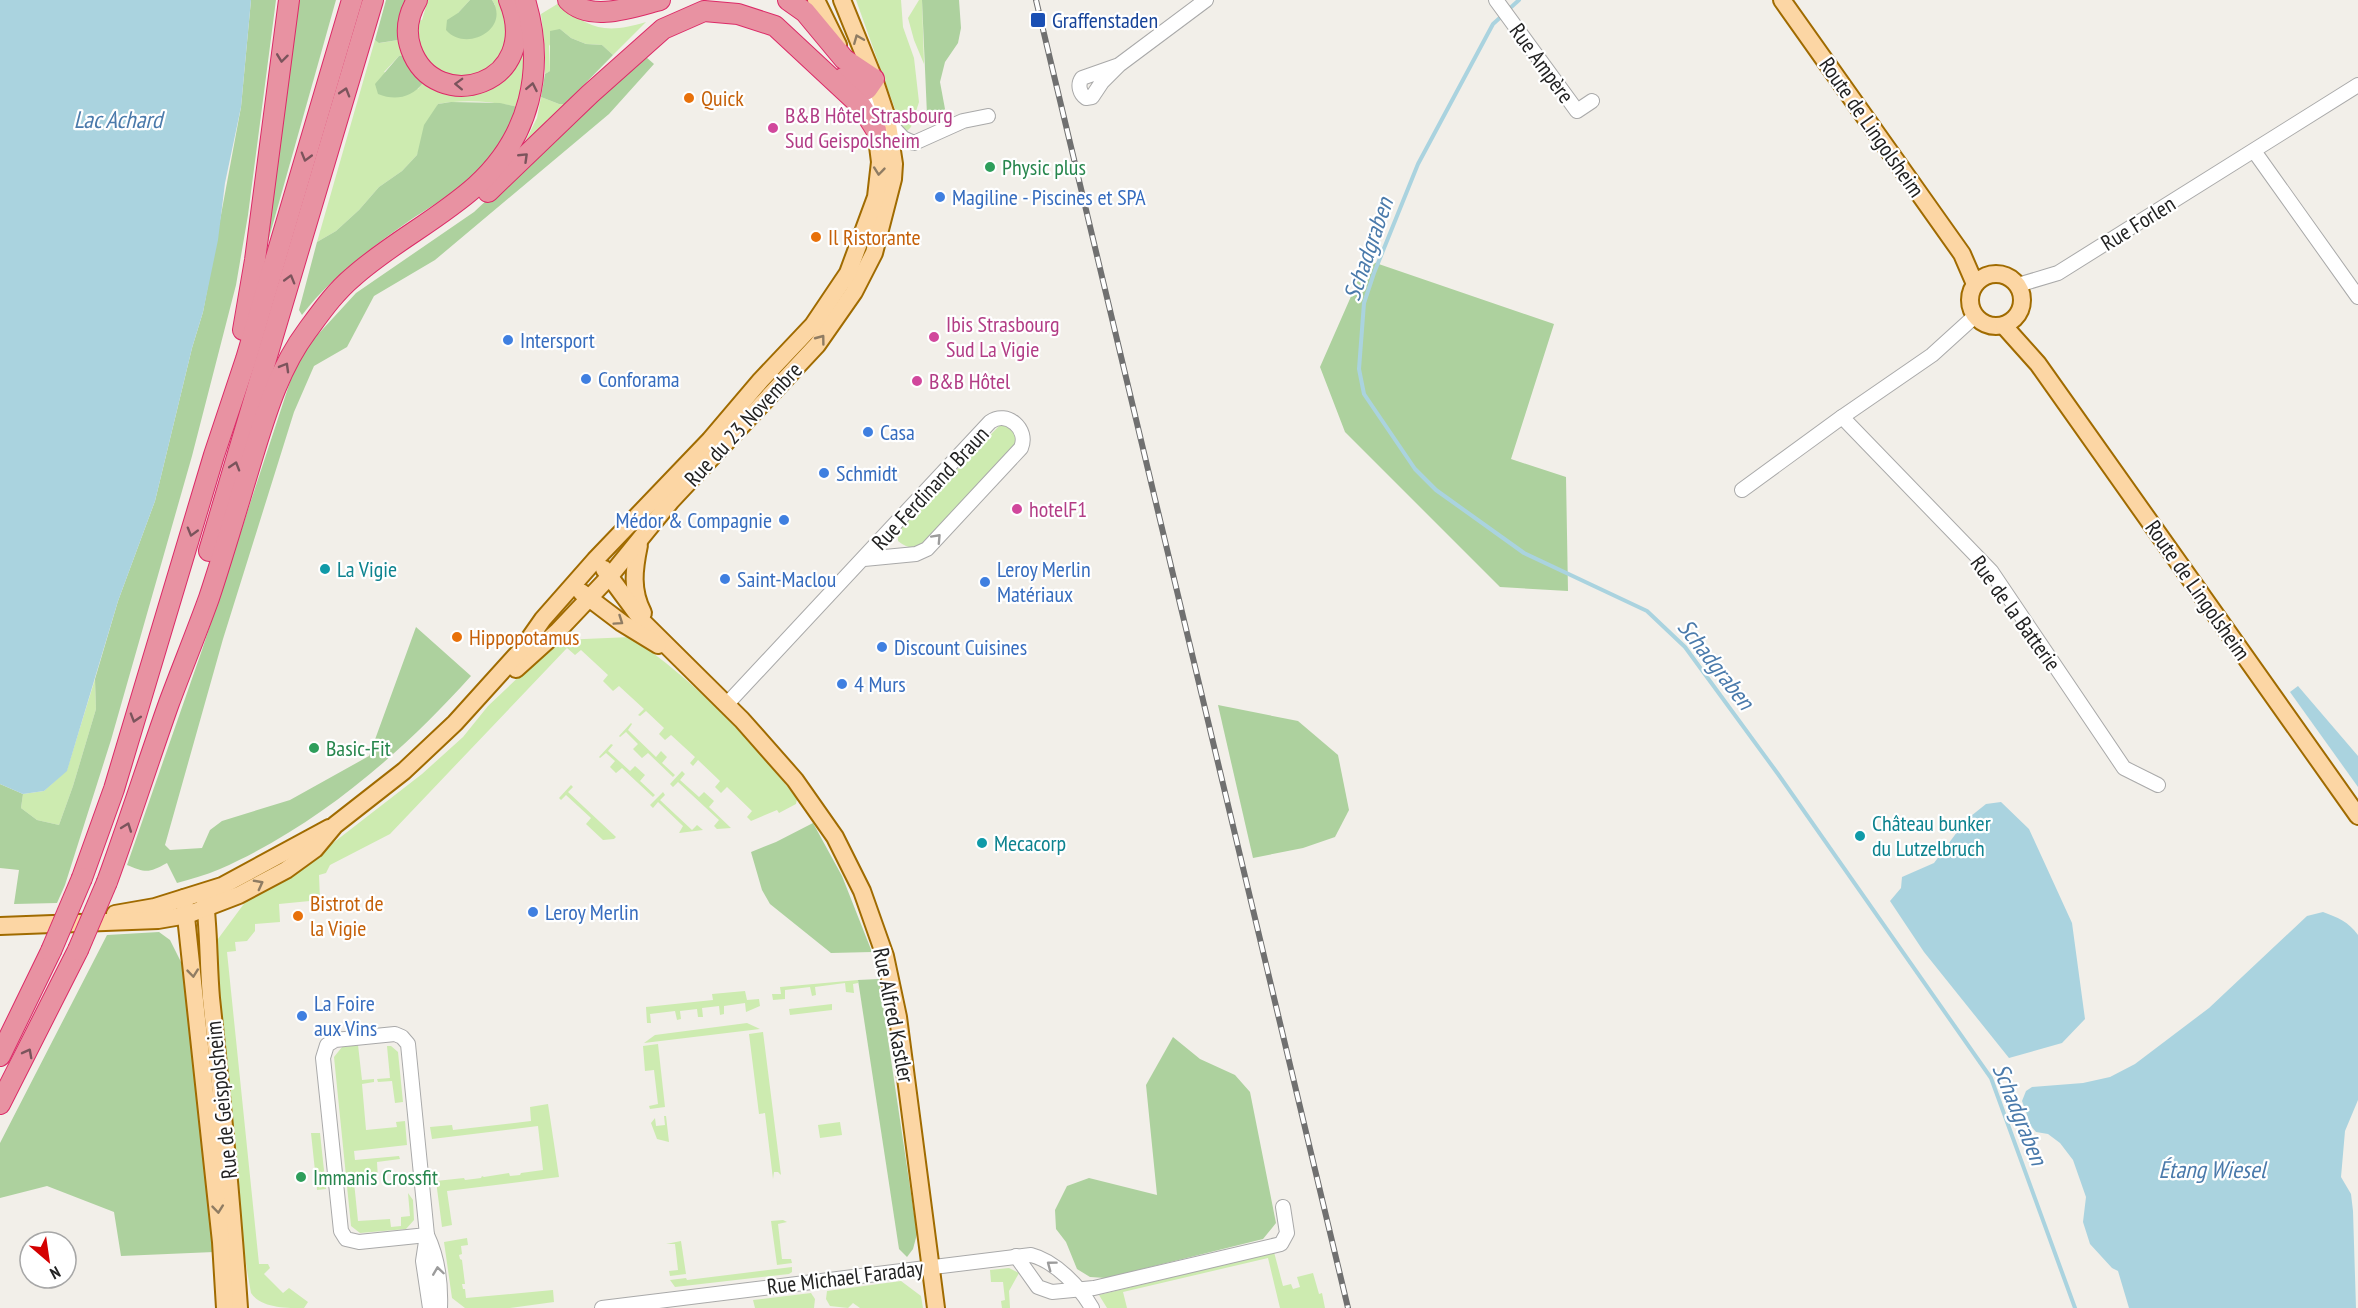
<svg xmlns="http://www.w3.org/2000/svg" width="2358" height="1308" font-family="'PT Sans Narrow',sans-serif">
	<style>
		.grass { fill: #cdebb0 }
		.forest { fill: #add19e }
		.water { fill: #aad3df }
		.lines { fill: none; stroke-linecap: round; stroke-linejoin: round }
		.stream { stroke: #aad3df; stroke-width: 4 }
		.minor-casing { stroke: #a9a9a9; stroke-width: 16 }
		.major-casing { stroke: #a06b00; stroke-width: 20 }
		.highway-casing { stroke: #dc2a67; stroke-width: 22 }
		.minor { stroke: #fff; stroke-width: 14 }
		.major { stroke: #fcd6a4; stroke-width: 16 }
		.highway { stroke: #e892a2; stroke-width: 20 }
		.rail-casing { stroke: #707070; stroke-width: 6 }
		.rail { stroke: #fff; stroke-width: 4; stroke-dasharray: 11; stroke-linecap: butt }
		.highway-bridge-casing { stroke: #dc2a67; stroke-width: 22; stroke-linecap: butt }
		.highway-bridge { stroke: #e892a2; stroke-width: 20 }
		.oneway { stroke: #8f7c63 }
		.oneway2 { stroke: #7b545c }
		.oneway3 { stroke: #9c9c9c }
		.transit-dot { fill: #1a4fb4; stroke: #fff; stroke-width: 2 }
		.food-dot { fill: #e8710a; stroke: #fff; stroke-width: 2 }
		.hotel-dot { fill: #d1479c; stroke: #fff; stroke-width: 2 }
		.leisure-dot { fill: #2e9e5b; stroke: #fff; stroke-width: 2 }
		.shop-dot { fill: #3f7fe0; stroke: #fff; stroke-width: 2 }
		.culture-dot { fill: #0f9aa8; stroke: #fff; stroke-width: 2 }
		.labels { text-anchor: middle; dominant-baseline: central; stroke-width: 4.5; stroke-linejoin: round; paint-order: stroke }
		.transit-label { font-size: 22px; fill: #164399; stroke: #fff; text-anchor: start }
		.street-label { font-size: 22px; fill: #222; stroke: #fff }
		.food-label { font-size: 22px; fill: #c56008; stroke: #fff; text-anchor: start }
		.hotel-label { font-size: 22px; fill: #b23c85; stroke: #fff; text-anchor: start }
		.leisure-label { font-size: 22px; fill: #27864d; stroke: #fff; text-anchor: start }
		.shop-label { font-size: 22px; fill: #366cbe; stroke: #fff; text-anchor: start }
		.culture-label { font-size: 22px; fill: #0d838f; stroke: #fff; text-anchor: start }
		.water-label { font-size: 24px; font-style: italic; fill: #4a7aab; stroke: #fff }
	</style>
	<rect width="100%" height="100%" fill="#f2efe9"/>
	<g class="grass">
		<path d="M428,0H470L458,13L495,5L492,0H502L509,38L498,61L484,71L459,79L431,69L415,35L418,21L422,20Z"/>
		<path d="M856,0H901L903,27L914,58L919,102L911,127L904,134Z"/>
		<path d="M919,0H922L924,64L914,40L908,18Z"/>
		<path d="M559,3C589,30 607,34 646,22L613,55L602,45L586,44L571,38L560,29L549,46L550,71L545,74V49L541,14Z"/>
		<path d="M375,40L380,43L398,40L404,55L399,56L384,72L418,89L423,83C438,90 448,90 465,90C502,90 503,79 519,48L523,47L525,73L518,107C492,101 463,99 438,104L417,155L402,171L379,187L359,210L336,231L317,242Z"/>
		<path d="M541,97L559,104H565L528,141L526,140L537,118Z"/>
		<path d="M999,426C1010,425 1014,430 1017,440L1014,447L925,543C914,550 907,548 898,541V533L902,527Z"/>
		<path d="M631,637C695,681 750,738 797,799L796,804L779,813L777,810L751,821L747,817L752,811L727,787L721,793L715,787L720,781L698,760L693,766L690,763L695,757L671,735L665,740L659,734L664,728L646,711L640,716L638,715L644,709L619,686L613,691L603,681L608,675L581,650L575,655L567,648L390,834L330,865L326,873L319,875L320,900L279,904L280,922L255,924V931L247,941L235,942L236,951L227,952L259,1264H268L270,1268L264,1274L283,1293L289,1288L308,1302L304,1308C286,1308 261,1308 251,1293C230,1178 223,1059 215,943L246,901L293,874L422,774L463,737L488,706L546,651L561,640Z"/>
		<path d="M95,679L96,709L73,786L59,825L37,820L21,808L23,794L44,791L67,770Z"/>
		<path d="M631,723L632,724L628,730L656,757L661,751L667,757L662,763L675,775L673,777L648,753L642,758L633,749L638,744L626,732L620,737L619,736Z"/>
		<path d="M611,744L613,745L608,751L630,771L635,766L645,775L640,781L655,795L653,797L622,768L616,773L610,767L615,761L606,753L600,758L599,757Z"/>
		<path d="M682,771L685,774L680,780L699,797L704,792L714,801L709,807L731,828L717,829L714,826L719,820L678,782L673,787L670,784Z"/>
		<path d="M571,785L573,787L568,792L616,837L614,839L603,840L586,824L591,818L566,795L561,800L559,798Z"/>
		<path d="M663,792L665,795L660,800L692,830L697,825L703,830L679,833L683,826L658,802L653,808L650,805Z"/>
		<path d="M858,980V983L853,984L854,993L846,992L845,983L815,987L816,995L812,996L810,987L785,990V999L773,1000L772,994H781L780,987Z"/>
		<path d="M745,991L747,1000L759,999L760,1006L746,1012L745,1003L724,1006V1014L720,1015L719,1006L702,1008L703,1017H698L697,1009L680,1011L681,1019L677,1020L675,1011L650,1014L651,1023H647L646,1007L713,1000L712,994Z"/>
		<path d="M832,1004V1010L790,1015L789,1009Z"/>
		<path d="M747,1023L760,1029L644,1043L655,1035Z"/>
		<path d="M763,1032L781,1175L778,1172H774L773,1179L765,1113L759,1114L749,1034Z"/>
		<path d="M658,1044L665,1107L650,1109L649,1106L658,1104L654,1070L645,1071L643,1046Z"/>
		<path d="M358,1045L362,1080L374,1079V1082L362,1084L366,1130L397,1127L396,1122L405,1121L407,1145L354,1151L355,1160L399,1156L400,1159L377,1162L378,1179L354,1182L358,1221L390,1219L391,1227L401,1226V1217L410,1216L408,1193L413,1200L414,1220L406,1229L360,1233L351,1226L334,1057L342,1047Z"/>
		<path d="M387,1046H391L398,1052L403,1102L395,1103L392,1081L378,1082L377,1079L390,1078Z"/>
		<path d="M548,1104L559,1177L447,1191L452,1225L442,1227L436,1181L464,1178L465,1180L481,1178L482,1176L484,1177L509,1173L510,1176L520,1175L521,1173L543,1170L538,1126L432,1139L430,1127L452,1125L453,1130L531,1121L530,1107Z"/>
		<path d="M664,1116H666L669,1142L657,1139L651,1123L655,1118L656,1126L665,1125Z"/>
		<path d="M840,1122L842,1135L820,1138L818,1125Z"/>
		<path d="M311,1133H320L326,1189L317,1190Z"/>
		<path d="M783,1220L787,1222L778,1224L782,1259H791L792,1263L777,1265L771,1221Z"/>
		<path d="M467,1238L468,1245L461,1246L462,1254L459,1255L460,1259L462,1260L465,1284H462L463,1289H465L466,1298L553,1290L554,1302L510,1308H465L452,1298L444,1242Z"/>
		<path d="M681,1241L686,1274L670,1276L669,1271L678,1270L675,1244H666Z"/>
		<path d="M1274,1252L1283,1286L1291,1284L1293,1289L1300,1287L1297,1277L1313,1273L1319,1294L1322,1293L1325,1308H1280L1268,1258L1123,1292L1127,1308H1107L1099,1295Z"/>
		<path d="M792,1267V1272L789,1274L675,1287L670,1280L686,1278L687,1280Z"/>
		<path d="M1009,1268L1019,1273L1009,1291L1010,1308H1002L1001,1301L1005,1300L1003,1282H991L990,1270Z"/>
		<path d="M901,1281L921,1296L923,1308H860L853,1303L848,1308L830,1306L826,1299L827,1291Z"/>
		<path d="M811,1293L815,1299L814,1308H755L753,1300Z"/>
	</g>
	<g class="forest">
		<path d="M251,0H276L248,215L236,285L192,456L111,740L65,885L57,903L14,904L19,870L0,868V784L23,794L21,808L37,820L59,825L73,786L96,709L95,679L118,601L155,501L192,348L203,312L241,107Z"/>
		<path d="M295,0H336L267,245L264,244Z"/>
		<path d="M386,0H407L398,24V40L379,43L375,40Z"/>
		<path d="M470,0H492C511,29 466,53 446,30L447,20L458,13Z"/>
		<path d="M922,0H959L961,28L958,43L945,62L940,82L945,109L939,115H927Z"/>
		<path d="M560,29L571,38L586,44L602,45L613,55L565,104H559L541,97L545,74L550,71V31Z"/>
		<path d="M404,55L410,69L423,83C411,98 395,101 378,94L375,84L399,56Z"/>
		<path d="M646,57L654,64L609,114L435,260L374,296L347,347L314,366L294,412L223,639L165,845L170,850L202,848L210,830L222,821L290,800L369,756L416,627L471,676C401,754 317,826 220,869C206,875 191,879 177,883L167,863C149,873 146,873 127,865L202,650L288,388L296,364L311,342L356,293L474,212L635,61Z"/>
		<path d="M451,102L500,103L518,107C513,118 509,130 503,140C483,176 442,199 409,221C372,247 330,278 302,315L299,310L317,242L336,231L359,210L379,187L402,171L417,155L424,125L438,104Z"/>
		<path d="M1367,260L1554,324L1511,459L1566,477L1568,591L1500,587L1345,432L1320,367Z"/>
		<path d="M1218,705L1298,721L1338,755L1349,810L1335,837L1303,848L1253,858Z"/>
		<path d="M813,823L842,876L872,952L831,953L770,904L762,890L751,852L776,842Z"/>
		<path d="M159,932L170,940L184,968L214,1252L121,1256L114,1212L47,1186L0,1198V1143L107,935Z"/>
		<path d="M879,979L917,1234L913,1249L907,1257L899,1249L858,980Z"/>
		<path d="M1173,1037L1200,1059L1235,1075L1250,1092L1276,1223L1263,1239L1106,1278L1090,1277L1077,1269L1066,1242L1056,1229L1055,1210L1067,1186L1089,1178L1157,1195L1146,1085Z"/>
	</g>
	<g class="water">
		<path d="M0,0H251L241,107L225,183L218,240L203,312L192,348L155,501L118,601L67,771L44,791L23,794L0,784Z"/>
		<path d="M2298,686L2358,756V787L2290,692Z"/>
		<path d="M2001,802L2029,829L2072,923L2085,1019L2062,1043L2009,1058L1924,952L1890,901L1901,888L1902,877L1934,863L1966,820L1986,804Z"/>
		<path d="M2323,912C2337,917 2349,922 2358,935V1100L2345,1131L2341,1177L2351,1194L2353,1211L2356,1308H2129L2118,1271L2112,1268L2090,1244L2083,1222L2086,1197L2073,1160L2060,1143L2048,1134L2036,1132L2031,1126L2022,1101L2026,1091L2032,1087L2083,1083L2110,1077L2135,1064L2209,1008L2307,916Z"/>
	</g>
	<g class="lines">
		<g class="stream">
			<path d="M1508,10L1519,0"/>
			<path d="M1503,15L1493,24L1418,164L1374,273L1364,303L1359,369L1364,394L1415,469L1436,490L1524,553L1647,611L1685,647L1778,774L1991,1078L2075,1308"/>
		</g>
		<g class="minor-casing">
			<g id="minor">
				<path d="M1496,0L1577,111L1592,101"/>
				<path d="M1119,65L1082,78C1077,85 1080,94 1086,98L1092,97L1102,82L1119,65L1206,0"/>
				<path d="M859,91L903,138L914,143L963,121L988,116"/>
				<path d="M2254,151L2358,297"/>
				<path d="M2018,285L2058,273L2358,85"/>
				<path d="M1842,417L1991,571L2124,768L2158,785"/>
				<path d="M1742,490L1842,417L1932,355L1975,316"/>
				<path d="M726,705L990,422C1007,410 1029,429 1021,448L927,549L916,554L864,559"/>
				<path d="M427,1235L359,1242L346,1239L341,1231L323,1058L327,1045L335,1040L395,1034L402,1037L408,1044L427,1235C438,1258 441,1283 440,1308"/>
				<path d="M427,1235L423,1261L430,1308"/>
				<path d="M1016,1256L1038,1287L1052,1292L1094,1288L1281,1244L1287,1233L1283,1207"/>
				<path d="M602,1308L1031,1255C1055,1261 1080,1287 1092,1308"/>
			</g>
		</g>
		<g class="major-casing">
			<g id="major">
				<path d="M816,0L838,45"/>
				<path d="M1782,0L1962,254L1975,284"/>
				<circle cx="1996" cy="300" r="26"/>
				<path d="M2004,326L2038,364L2358,816"/>
				<path d="M639,545C634,569 631,590 643,613"/>
				<path d="M604,569L643,622L742,720L795,780L835,837L862,891L885,956L898,1017L936,1308"/>
				<path d="M581,592L622,623L658,645"/>
				<path d="M516,669L557,632L610,576L671,501L817,345L854,292L874,253L893,179L894,164L887,118L874,79L842,0"/>
				<path d="M204,893C209,928 208,963 211,998C222,1101 232,1204 239,1308"/>
				<path d="M184,898L221,1242L225,1308"/>
				<path d="M115,914L155,907L222,886L329,828"/>
				<path d="M0,926L158,920L187,915L239,895L286,870L315,849L335,825L404,771L455,723L522,649L543,619L595,560L710,440L761,380L813,325L848,273L876,197L880,162L876,130L870,118"/>
			</g>
		</g>
		<g class="highway-casing">
			<g id="highway">
				<path d="M417,0C408,15 405,32 411,49C435,117 544,85 509,0"/>
				<path d="M568,0C590,23 633,7 660,0"/>
				<path d="M788,0L805,12L844,59L874,79L867,89L863,91L852,87L843,78"/>
				<path d="M488,192L590,94L663,29L704,11L738,14L775,26L861,106L876,130"/>
				<path d="M243,330L255,260L289,0"/>
				<path d="M209,551L373,0"/>
				<path d="M82,878L114,789L214,455L246,359L352,0"/>
				<path d="M107,882C129,822 148,762 169,703C182,668 196,634 209,598C225,550 239,501 254,452C267,410 280,367 307,331C321,312 335,292 353,277C391,243 438,220 476,186C530,137 546,69 525,0"/>
				<path d="M0,1056L51,951"/>
				<path d="M0,1104L78,950"/>
			</g>
		</g>
		<use href="#minor" class="minor"/>
		<use href="#major" class="major"/>
		<use href="#highway" class="highway"/>
		<g class="rail-casing">
			<path id="rail" d="M1036,0L1348,1308"/>
		</g>
		<use href="#rail" class="rail"/>
		<g class="highway-bridge-casing">
			<g id="highway-bridge">
				<path d="M78,950L107,882"/>
				<path d="M51,951L82,878"/>
			</g>
		</g>
		<use href="#highway-bridge" class="highway-bridge"/>
	</g>
	<defs><path id="oneway-chevron" d="M-2-3.5L2.5 0L-2 3.5" fill="none" stroke-width="1.6" stroke-linecap="round" stroke-linejoin="round" transform="scale(1.5)"/></defs>
	<g class="oneway">
		<use href="#oneway-chevron" transform="translate(858 39) rotate(-112)"/>
		<use href="#oneway-chevron" transform="translate(879 171) rotate(96)"/>
		<use href="#oneway-chevron" transform="translate(821 339) rotate(-53)"/>
		<use href="#oneway-chevron" transform="translate(619 621) rotate(34)"/>
		<use href="#oneway-chevron" transform="translate(259 884) rotate(-28)"/>
		<use href="#oneway-chevron" transform="translate(193 973) rotate(84)"/>
		<use href="#oneway-chevron" transform="translate(218 1209) rotate(84)"/>
	</g>
	<g class="oneway2">
		<use href="#oneway-chevron" transform="translate(282 58) rotate(97)"/>
		<use href="#oneway-chevron" transform="translate(459 84) rotate(-178)"/>
		<use href="#oneway-chevron" transform="translate(532 87) rotate(-79)"/>
		<use href="#oneway-chevron" transform="translate(345 92) rotate(-73)"/>
		<use href="#oneway-chevron" transform="translate(306 157) rotate(106)"/>
		<use href="#oneway-chevron" transform="translate(524 157) rotate(-44)"/>
		<use href="#oneway-chevron" transform="translate(290 279) rotate(-74)"/>
		<use href="#oneway-chevron" transform="translate(285 367) rotate(-60)"/>
		<use href="#oneway-chevron" transform="translate(235 466) rotate(-73)"/>
		<use href="#oneway-chevron" transform="translate(192 532) rotate(106)"/>
		<use href="#oneway-chevron" transform="translate(135 718) rotate(107)"/>
		<use href="#oneway-chevron" transform="translate(127 827) rotate(-70)"/>
		<use href="#oneway-chevron" transform="translate(28 1053) rotate(-62)"/>
	</g>
	<g class="oneway3">
		<use href="#oneway-chevron" transform="translate(937 538) rotate(-47)"/>
		<use href="#oneway-chevron" transform="translate(1051 1265) rotate(-143)"/>
		<use href="#oneway-chevron" transform="translate(438 1271) rotate(-98)"/>
	</g>
	<rect class="transit-dot" x="1030" y="12" width="16" height="16" rx="3"/>
	<g class="food-dot">
		<circle cx="689" cy="98" r="6"/>
		<circle cx="816" cy="237" r="6"/>
		<circle cx="457" cy="637" r="6"/>
		<circle cx="298" cy="916" r="6"/>
	</g>
	<g class="hotel-dot">
		<circle cx="773" cy="128" r="6"/>
		<circle cx="934" cy="337" r="6"/>
		<circle cx="917" cy="381" r="6"/>
		<circle cx="1017" cy="509" r="6"/>
	</g>
	<g class="leisure-dot">
		<circle cx="990" cy="167" r="6"/>
		<circle cx="314" cy="748" r="6"/>
		<circle cx="301" cy="1177" r="6"/>
	</g>
	<g class="shop-dot">
		<circle cx="940" cy="197" r="6"/>
		<circle cx="508" cy="340" r="6"/>
		<circle cx="586" cy="379" r="6"/>
		<circle cx="868" cy="432" r="6"/>
		<circle cx="824" cy="473" r="6"/>
		<circle cx="784" cy="520" r="6"/>
		<circle cx="725" cy="579" r="6"/>
		<circle cx="985" cy="582" r="6"/>
		<circle cx="882" cy="647" r="6"/>
		<circle cx="842" cy="684" r="6"/>
		<circle cx="533" cy="912" r="6"/>
		<circle cx="302" cy="1016" r="6"/>
	</g>
	<g class="culture-dot">
		<circle cx="325" cy="569" r="6"/>
		<circle cx="1860" cy="836" r="6"/>
		<circle cx="982" cy="843" r="6"/>
	</g>
	<g class="labels">
		<g class="transit-label">
			<text x="1052" y="20">Graffenstaden</text>
		</g>
		<g class="street-label">
			<text transform="translate(1542 63) rotate(54)">Rue Ampère</text>
			<text transform="translate(1872 127) rotate(55)">Route de Lingolsheim</text>
			<text transform="translate(2138 223) rotate(-32)">Rue Forlen</text>
			<text transform="translate(743 424) rotate(-47)">Rue du 23 Novembre</text>
			<text transform="translate(930 488) rotate(-47)">Rue Ferdinand Braun</text>
			<text transform="translate(2198 590) rotate(55)">Route de Lingolsheim</text>
			<text transform="translate(2016 613) rotate(54)">Rue de la Batterie</text>
			<text transform="translate(894 1015) rotate(79)">Rue Alfred Kastler</text>
			<text transform="translate(221 1100) rotate(-96)">Rue de Geispolsheim</text>
			<text transform="translate(845 1277) rotate(-7)">Rue Michael Faraday</text>
		</g>
		<g class="food-label">
			<text x="701" y="98">Quick</text>
			<text x="828" y="237">Il Ristorante</text>
			<text x="469" y="637">Hippopotamus</text>
			<text x="310" y="903">Bistrot de<tspan x="310" dy="25">la Vigie</tspan></text>
		</g>
		<g class="hotel-label">
			<text x="785" y="115">B&amp;B Hôtel Strasbourg<tspan x="785" dy="25">Sud Geispolsheim</tspan></text>
			<text x="946" y="324">Ibis Strasbourg<tspan x="946" dy="25">Sud La Vigie</tspan></text>
			<text x="929" y="381">B&amp;B Hôtel</text>
			<text x="1029" y="509">hotelF1</text>
		</g>
		<g class="leisure-label">
			<text x="1002" y="167">Physic plus</text>
			<text x="326" y="748">Basic-Fit</text>
			<text x="313" y="1177">Immanis Crossfit</text>
		</g>
		<g class="shop-label">
			<text x="952" y="197">Magiline - Piscines et SPA</text>
			<text x="520" y="340">Intersport</text>
			<text x="598" y="379">Conforama</text>
			<text x="880" y="432">Casa</text>
			<text x="836" y="473">Schmidt</text>
			<text x="772" y="520" text-anchor="end">Médor &amp; Compagnie</text>
			<text x="997" y="569">Leroy Merlin<tspan x="997" dy="25">Matériaux</tspan></text>
			<text x="737" y="579">Saint-Maclou</text>
			<text x="894" y="647">Discount Cuisines</text>
			<text x="854" y="684">4 Murs</text>
			<text x="545" y="912">Leroy Merlin</text>
			<text x="314" y="1003">La Foire<tspan x="314" dy="25">aux Vins</tspan></text>
		</g>
		<g class="culture-label">
			<text x="337" y="569">La Vigie</text>
			<text x="1872" y="823">Château bunker<tspan x="1872" dy="25">du Lutzelbruch</tspan></text>
			<text x="994" y="843">Mecacorp</text>
		</g>
		<g class="water-label">
			<text x="118" y="119">Lac Achard</text>
			<text transform="translate(1368 249) rotate(-71)">Schadgraben</text>
			<text transform="translate(1716 664) rotate(52)">Schadgraben</text>
			<text transform="translate(2020 1114) rotate(68)">Schadgraben</text>
			<text x="2212" y="1169">Étang Wiesel</text>
		</g>
	</g>
	<g transform="translate(48 1260) rotate(151)"><circle r="28" fill="#ffffff" stroke="#a7a7a7" stroke-width="1.5"/>
	<path d="M0-4.5L10 22L0 15L-10 22Z" fill="#d40000"/>
	<text y="-9" font-size="16" font-weight="bold" text-anchor="middle" fill="#222222">N</text>
	</g>
</svg>
